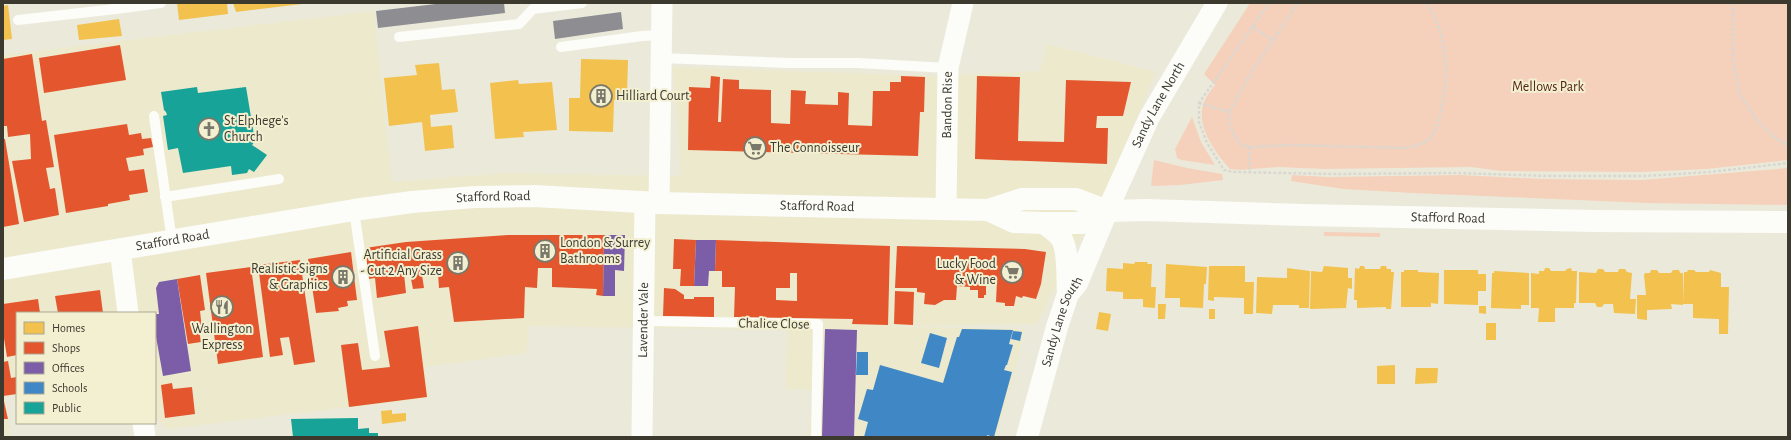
<svg xmlns="http://www.w3.org/2000/svg" width="1791" height="440" font-family="'Alegreya Sans',sans-serif">
	<style>
		.built { fill: #ece9cd }
		.green { fill: #f5d1bc }
		.homes { fill: #f2c14e }
		.shops { fill: #e4572e; fill-rule: evenodd }
		.offices { fill: #7b5ea7 }
		.schools { fill: #3f88c5 }
		.public { fill: #17a398 }
		.industry { fill: #8d8d92 }
		.lines { fill: none; stroke-linecap: round; stroke-linejoin: round }
		.path { stroke: #d8d8d3; stroke-width: 2.5; stroke-dasharray: 3 2; stroke-linecap: butt }
		.lane { stroke: #fcfcf9; stroke-width: 10 }
		.street { stroke: #fcfcf9; stroke-width: 21 }
		.secondary { stroke: #fcfcf9; stroke-width: 22 }
		.labels { text-anchor: middle; dominant-baseline: central; stroke-width: 4; stroke-linejoin: round; paint-order: stroke }
		.park-label { font-size: 14px; fill: #562511; stroke: #f3f0d2 }
		.poi-label { font-size: 14px; fill: #3c3a2f; stroke: #f3f0d2; text-anchor: start }
		.street-label { font-size: 14px; fill: #3c3a2f; stroke: #f3f0d2 }
	</style>
	<rect width="100%" height="100%" fill="#ebeada"/>
	<path class="built" d="M374,11L392,182L505,173L681,176L673,67L936,76L1040,71L1047,44L1156,72L1112,176L1037,324L880,326L1025,329L1011,386L996,437H809L812,390L786,389L787,330L528,326L527,353L425,367L429,398L167,429L155,417V313H17V394L5,396L10,437H3V55Z"/>
	<g class="green">
		<path d="M1250,3H1788V160L1707,169L1640,172L1501,171L1471,167L1324,169L1278,167L1240,170L1230,169C1217,155 1199,131 1202,110C1203,100 1209,93 1215,85L1204,74Z"/>
		<path d="M1192,117L1201,142L1215,165L1181,160L1177,158L1175,149Z"/>
		<path d="M1154,160L1187,168L1222,174L1223,180L1181,185L1151,186Z"/>
		<path d="M1788,168V205L1647,203L1412,193L1343,189L1291,181L1292,175L1328,177L1460,175L1544,179L1642,180Z"/>
		<path d="M1324,232L1380,233V237L1324,236Z"/>
	</g>
	<g class="homes">
		<path d="M177,3H227L228,14L179,20Z"/>
		<path d="M233,3H302V4L236,12Z"/>
		<path d="M8,5L12,39L3,40V6Z"/>
		<path d="M119,19L122,36L79,40L77,25Z"/>
		<path d="M581,59L628,60L627,94H622V100H614L613,132L569,131V98H580Z"/>
		<path d="M439,63L442,90L455,89L458,112L430,115L431,127L452,125L454,148L425,151L422,122L389,126L384,78L417,75L415,65Z"/>
		<path d="M518,80L519,84L552,82L557,130L523,132L524,137L495,139L490,83Z"/>
		<path d="M1135,262H1148L1147,264H1152L1151,287H1156L1155,308L1143,307V299H1123V292L1106,291L1107,268L1123,269V263L1134,264Z"/>
		<path d="M1166,264L1207,267L1206,284H1204L1203,308L1180,307V298H1165Z"/>
		<path d="M1209,266H1245V282H1254L1253,314H1244V298L1214,297V301L1208,300Z"/>
		<path d="M1324,266L1348,268V278H1352V289L1348,288L1346,308L1310,309L1311,271L1322,272Z"/>
		<path d="M1360,266H1364L1365,269H1380L1381,266H1386L1387,269H1391V272H1394L1391,309H1386V307L1357,308V300H1354L1355,268L1359,269Z"/>
		<path d="M1287,268L1310,271L1309,308H1299V305H1273L1272,314L1256,313L1257,277L1287,278Z"/>
		<path d="M1545,268H1549L1551,271H1565L1567,269L1571,268L1572,271H1577L1576,303H1574V308H1555V322H1538L1539,308H1531V273L1539,274V271H1544Z"/>
		<path d="M1598,269H1603L1605,272H1618L1619,269H1625L1627,272L1632,273L1630,299H1636L1635,314L1614,313L1613,304H1604L1602,307H1597L1595,303H1579V272L1596,273Z"/>
		<path d="M1404,270H1418V272L1439,273L1438,304L1431,303V307H1401V272H1404Z"/>
		<path d="M1444,270H1478V274H1486V291H1478V305L1444,304Z"/>
		<path d="M1651,270H1657L1659,273H1671L1673,270H1679L1680,273H1683V305L1671,304L1672,309L1647,310V320L1638,319L1637,318V295H1646L1644,275L1645,273H1650Z"/>
		<path d="M1688,270H1694L1696,272H1709L1710,270L1721,273V287H1729L1728,334H1719V319L1693,318V304H1683L1684,272H1687Z"/>
		<path d="M1494,271L1529,273V305H1521V309L1491,308L1492,273H1494Z"/>
		<path d="M1158,304H1166L1165,319H1158Z"/>
		<path d="M1479,306H1486V314L1479,313Z"/>
		<rect x="1209" y="309" width="6" height="10"/>
		<path d="M1099,312L1111,314L1108,331L1096,329Z"/>
		<rect x="1486" y="323" width="10" height="17"/>
		<path d="M1395,365V384H1377V366Z"/>
		<path d="M1416,368H1438L1437,383L1415,384Z"/>
		<path d="M392,410V414L406,413V421L382,424L381,411Z"/>
	</g>
	<g class="shops">
		<path d="M120,45L126,80L44,93L39,58Z"/>
		<path d="M32,54L42,121L46,120L54,167L46,168L50,189L55,188L59,215L24,222L12,161L31,159L30,134L8,137L7,126H3V59Z"/>
		<path d="M711,76L720,77L718,122H721L723,79L739,80V89L771,90V123L790,124L791,90L806,91L805,104L838,105V92L849,93L848,125L872,126L873,91H890V82H901V76L925,77L924,112H920L918,156L688,150L689,87L710,88Z"/>
		<path d="M977,76L1020,77L1018,141L1064,142L1066,80L1131,82L1123,116H1097L1096,128H1108L1107,164L975,159Z"/>
		<path d="M127,124L129,135L141,133L142,139L151,138L153,147L143,149L144,155L126,158L129,171L144,169L148,192L129,195L130,200L108,204V206L66,213L54,135Z"/>
		<path d="M3,139H5L19,224L3,227Z"/>
		<path d="M508,235H604L603,296L596,295L597,289L552,287V268H538L537,288L525,287L524,318L454,322L449,287L439,288L438,273L422,275L424,288L413,289L410,274H404L406,293L377,298L375,278L369,279L365,248L406,242Z"/>
		<path d="M674,239L696,240L694,286H680L681,269H673Z"/>
		<path d="M716,240L890,246L888,325L852,324L853,319L734,317L735,287H722V271H715ZM790,273H797V301L776,300V288H790Z"/>
		<path d="M897,246L1025,249L1046,252L1041,284L1036,299L1023,296L1022,298L1016,296L1014,306H1005V303L996,302L997,280L986,279V295H984V298H978V290H970V287L957,286L956,300H944L935,305L924,304L925,293L917,292V288H895Z"/>
		<path d="M351,252L357,300L347,301L348,306L338,308L339,311L316,313L308,259Z"/>
		<path d="M300,260L315,362L294,365L289,337L280,338L283,355L270,357L258,265Z"/>
		<path d="M251,267L263,357L218,364L206,273Z"/>
		<path d="M200,275L205,310L200,311L202,329L199,330L201,342L188,344L177,279Z"/>
		<path d="M664,288L675,289L684,295V299H694V297H714V317L663,316Z"/>
		<path d="M100,290L103,313H58L55,296Z"/>
		<path d="M895,291L914,292L913,325L894,324Z"/>
		<path d="M38,299L40,313H17V355L7,357L3,332V304Z"/>
		<path d="M418,326L427,397L349,407L341,345L358,343L362,370L390,367L384,331Z"/>
		<path d="M8,361L11,378L17,377V394L3,396V362Z"/>
		<path d="M172,383L173,389L192,387L195,414L165,418L161,385Z"/>
		<path d="M3,397L8,419H3Z"/>
	</g>
	<g class="offices">
		<path d="M604,235H625L624,271L615,270V296H603Z"/>
		<path d="M696,240H716L715,271H709L708,286H694Z"/>
		<path d="M177,279L191,371L163,376L155,331V314H159L156,288L159,282Z"/>
		<path d="M825,329L857,330L854,437H822Z"/>
	</g>
	<g class="schools">
		<path d="M962,329L1013,330L1009,344L1013,345L1007,365H1006L1004,370L1012,372L994,437L987,435V437H864L868,422L858,419L867,389L873,390L880,365L943,383L957,337H959Z"/>
		<path d="M1013,331L1022,332L1020,341L1011,339Z"/>
		<path d="M930,333L947,338L939,368L921,363Z"/>
		<path d="M857,352H868V375H856Z"/>
	</g>
	<g class="public">
		<path d="M197,87L198,93L246,87L255,141L252,145L267,155L254,172L249,169L247,173L232,175L231,166L183,173L178,148L168,150L163,116L167,115L166,112L164,110L161,92Z"/>
		<path d="M358,418V429L369,428V433H378V437H293L291,419Z"/>
	</g>
	<g class="industry">
		<path d="M444,3H504L505,13L378,28L376,11Z"/>
		<path d="M621,12L623,29L555,39L553,21Z"/>
	</g>
	<g class="lines">
		<g class="path">
			<path d="M1269,3L1199,103V122L1207,143L1224,170L1233,172L1333,174L1456,173L1550,176H1645L1710,172L1788,163"/>
			<path d="M1298,3L1251,73L1229,112L1230,125L1235,137L1241,145L1249,147L1290,145L1406,148C1414,146 1425,144 1431,137C1436,131 1438,122 1440,115C1450,77 1448,37 1427,3"/>
			<path d="M1733,3V59L1740,95L1755,118L1775,138L1788,145"/>
			<path d="M1253,27L1274,41"/>
			<path d="M1199,103L1229,112"/>
			<path d="M1249,147L1250,172"/>
		</g>
		<g class="lane">
			<path d="M116,9L161,3"/>
			<path d="M18,20L116,9V3"/>
			<path d="M399,37L519,24L533,9L582,3"/>
			<path d="M561,47L642,36L661,35"/>
			<path d="M661,58L788,63H858L948,68"/>
			<path d="M154,116L172,241"/>
			<path d="M165,197L279,179"/>
			<path d="M354,210L375,356"/>
			<path d="M643,321L818,324L816,436"/>
		</g>
		<g class="street">
			<path d="M659,203L662,3"/>
			<path id="s1" d="M946,209L948,68L963,3"/>
			<path id="s2" d="M1107,211L1149,118L1217,3"/>
			<path d="M120,249L128,313"/>
			<path d="M143,423L145,437"/>
			<path id="s3" d="M642,437L645,202"/>
		</g>
		<g class="secondary">
			<path d="M988,210L1014,222L1044,223H1083L1107,211"/>
			<path d="M1044,223C1050,228 1057,232 1061,238C1069,249 1067,280 1068,294"/>
			<path id="s4" d="M3,269L354,210L412,202L475,197L534,196L659,203L988,210L1022,199H1076L1107,211L1147,210L1303,215L1594,221L1788,222"/>
			<path id="s5" d="M1027,437L1057,327L1068,294L1077,283L1107,211"/>
		</g>
	</g>
	<defs>
		<g id="building-ring" transform="scale(1.15)"><circle r="9.5" fill="#f3f0d2" stroke="#79786b" stroke-width="1.5"/><path d="M-4-6H4V6H1V3H-1V6H-4ZM-2.5-4.3h1.7v1.8h-1.7ZM.8-4.3h1.7v1.8H.8ZM-2.5-1h1.7V.8h-1.7ZM.8-1h1.7V.8H.8Z" fill="#79786b"/></g>
		<g id="church-ring" transform="scale(1.15)"><circle r="9.5" fill="#f3f0d2" stroke="#79786b" stroke-width="1.5"/><path d="M-1.2-6h2.4v3.5h3.3v2.4h-3.3V6h-2.4V-.1h-3.3v-2.4h3.3Z" fill="#79786b"/></g>
		<g id="supermarket-ring" transform="scale(1.15)"><circle r="9.5" fill="#f3f0d2" stroke="#79786b" stroke-width="1.5"/><path d="M-6-5.5h2.5l.6 2H6L4.5 2H-2.5L-4.4-4H-6ZM-1.5 3.2a1.3 1.3 0 1 0 .1 0ZM3 3.2a1.3 1.3 0 1 0 .1 0Z" fill="#79786b"/></g>
		<g id="restaurant-ring" transform="scale(1.15)"><circle r="9.5" fill="#f3f0d2" stroke="#79786b" stroke-width="1.5"/><path d="M-5-6h1v4h1v-4h1v4h1v-4h1v5L-1.5 .5V6h-2V.5L-5-1ZM5-6V6H3V1.5H1.5Q1.5-4 5-6Z" fill="#79786b"/></g>
	</defs>
	<g fill-rule="evenodd">
		<use href="#building-ring" x="601" y="96"/>
		<use href="#church-ring" x="209" y="129"/>
		<use href="#supermarket-ring" x="755" y="148"/>
		<use href="#building-ring" x="545" y="251"/>
		<use href="#building-ring" x="458" y="263"/>
		<use href="#supermarket-ring" x="1012" y="272"/>
		<use href="#building-ring" x="343" y="277"/>
		<use href="#restaurant-ring" x="222" y="307"/>
	</g>
	<g class="labels">
		<g class="park-label">
			<text x="1548" y="87">Mellows Park</text>
		</g>
		<g class="poi-label">
			<text x="616" y="96">Hilliard Court</text>
			<text x="224" y="121">St Elphege's<tspan x="224" dy="16">Church</tspan></text>
			<text x="770" y="148">The Connoisseur</text>
			<text x="560" y="243">London &amp; Surrey<tspan x="560" dy="16">Bathrooms</tspan></text>
			<text x="442" y="255" text-anchor="end">Artificial Grass<tspan x="442" dy="16">- Cut 2 Any Size</tspan></text>
			<text x="996" y="264" text-anchor="end">Lucky Food<tspan x="996" dy="16">&amp; Wine</tspan></text>
			<text x="328" y="269" text-anchor="end">Realistic Signs<tspan x="328" dy="16">&amp; Graphics</tspan></text>
			<text x="222" y="329" text-anchor="middle">Wallington<tspan x="222" dy="16">Express</tspan></text>
		</g>
		<g class="street-label">
			<text stroke="none"><textPath href="#s1" startOffset="104">Bandon Rise</textPath></text>
			<text stroke="none"><textPath href="#s2" startOffset="118">Sandy Lane North</textPath></text>
			<text stroke="none"><textPath href="#s4" startOffset="496">Stafford Road</textPath></text>
			<text stroke="none"><textPath href="#s4" startOffset="820">Stafford Road</textPath></text>
			<text stroke="none"><textPath href="#s4" startOffset="1455">Stafford Road</textPath></text>
			<text stroke="none"><textPath href="#s4" startOffset="172">Stafford Road</textPath></text>
			<text stroke="none"><textPath href="#s3" startOffset="117">Lavender Vale</textPath></text>
			<text stroke="none"><textPath href="#s5" startOffset="121">Sandy Lane South</textPath></text>
			<text transform="translate(774 324) rotate(1)">Chalice Close</text>
		</g>
	</g>
	<rect width="1791" height="440" fill="none" stroke="#3c3a2f" stroke-width="8"/>
	<rect x="16" y="312" width="140" height="112" fill="#f3f0d2" stroke="#aaa791"/>
	<rect x="24" y="322" width="20" height="12" fill="#f2c14e" stroke="#aaa791"/>
	<text x="52" y="332" font-size="12" fill="#3c3a2f">Homes</text>
	<rect x="24" y="342" width="20" height="12" fill="#e4572e" stroke="#aaa791"/>
	<text x="52" y="352" font-size="12" fill="#3c3a2f">Shops</text>
	<rect x="24" y="362" width="20" height="12" fill="#7b5ea7" stroke="#aaa791"/>
	<text x="52" y="372" font-size="12" fill="#3c3a2f">Offices</text>
	<rect x="24" y="382" width="20" height="12" fill="#3f88c5" stroke="#aaa791"/>
	<text x="52" y="392" font-size="12" fill="#3c3a2f">Schools</text>
	<rect x="24" y="402" width="20" height="12" fill="#17a398" stroke="#aaa791"/>
	<text x="52" y="412" font-size="12" fill="#3c3a2f">Public</text>
</svg>
